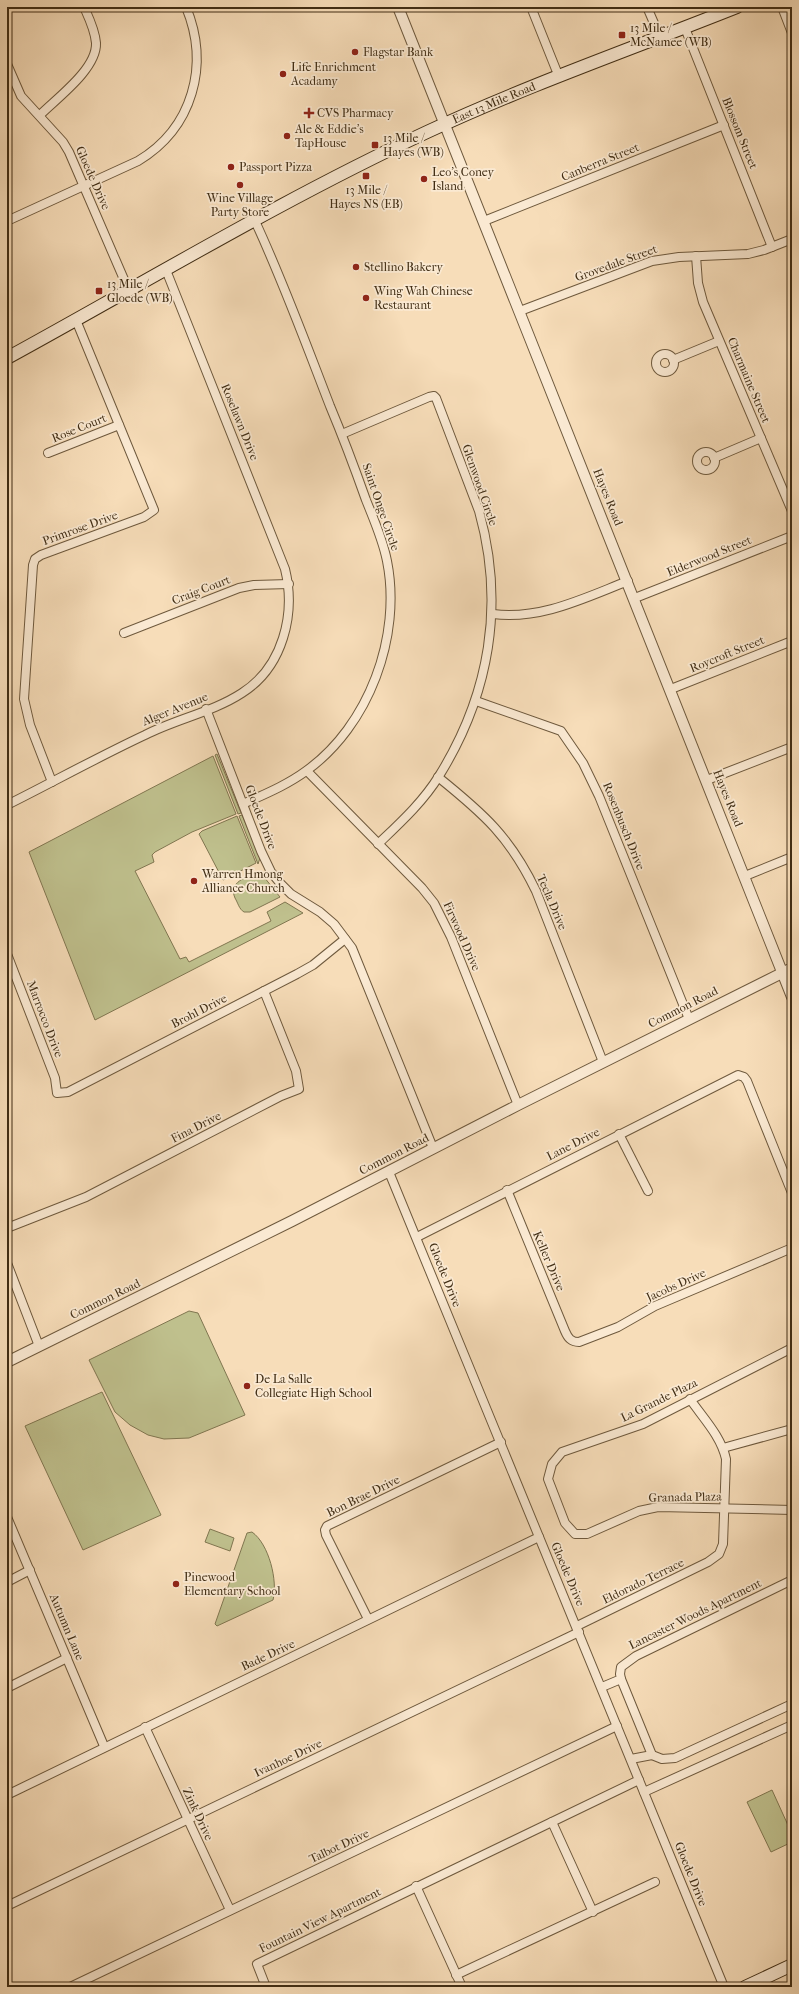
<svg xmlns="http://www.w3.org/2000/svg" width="799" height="1994" font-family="'IM FELL French Canon',serif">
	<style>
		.green { fill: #bfc08d; stroke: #807650 }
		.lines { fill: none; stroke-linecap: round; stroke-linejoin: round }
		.minor-casing { stroke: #6e593d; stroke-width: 10 }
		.tertiary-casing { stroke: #6e593d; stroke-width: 12 }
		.secondary-casing { stroke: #402d14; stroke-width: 14 }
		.minor { stroke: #fae9d2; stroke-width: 8 }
		.tertiary { stroke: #fae9d2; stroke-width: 10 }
		.secondary { stroke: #fae9d2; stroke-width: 12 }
		.poi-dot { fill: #8f2418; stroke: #fae9d2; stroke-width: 1.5 }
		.labels { text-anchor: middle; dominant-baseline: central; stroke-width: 3.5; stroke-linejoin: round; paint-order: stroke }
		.poi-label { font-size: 12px; fill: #402d14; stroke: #fae9d2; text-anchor: start }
		.street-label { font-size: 12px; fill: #402d14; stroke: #fae9d2 }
	</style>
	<rect width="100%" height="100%" fill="#f7ddb9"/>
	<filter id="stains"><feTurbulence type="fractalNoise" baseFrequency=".005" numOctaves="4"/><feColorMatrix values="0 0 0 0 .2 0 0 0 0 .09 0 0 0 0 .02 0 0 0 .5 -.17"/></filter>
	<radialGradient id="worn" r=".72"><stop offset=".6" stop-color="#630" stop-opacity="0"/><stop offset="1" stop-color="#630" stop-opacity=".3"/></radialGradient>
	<g class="green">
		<path d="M217,754L241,813L238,814L215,755Z"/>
		<path d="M213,756L236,814L192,832L155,852L152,855L154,862L135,871L180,959L186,957L189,962L271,921L267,912L285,902L303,913L95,1020L29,852Z"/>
		<path d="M242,815L260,858L258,864L239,816Z"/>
		<path d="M237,816L256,863L223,880L199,834L202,831Z"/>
		<path d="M260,872L280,897L250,912H244C239,909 238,903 235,898C228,882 246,877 260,872Z"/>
		<path d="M189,1311L198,1313L245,1415L189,1438L164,1439L148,1435L130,1425L115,1412L89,1360Z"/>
		<path d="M102,1392L161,1515L83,1550L25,1426Z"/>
		<path d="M210,1529L234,1538L230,1551L205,1542Z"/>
		<path d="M252,1532C269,1544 278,1581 273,1600L217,1626L215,1624L247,1533Z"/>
		<path d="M772,1790L792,1834V1842L771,1852L747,1802Z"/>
	</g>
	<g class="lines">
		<g class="minor-casing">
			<g id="minor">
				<path d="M531,7L559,77"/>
				<path d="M647,7L660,37"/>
				<path d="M782,7L792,33"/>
				<path d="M685,28L772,247"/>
				<path d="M7,64L21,96L63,142L69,152L129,291"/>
				<path d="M40,115C57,98 97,69 96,43C95,30 89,18 84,7"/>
				<path d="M7,221L138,161C193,128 210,65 186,7"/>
				<path d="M484,221L724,125"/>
				<path d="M696,256L698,283L703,302L792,511"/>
				<path d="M520,311L652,261L679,257L748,254L764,250L792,239"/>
				<circle cx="665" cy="363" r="9"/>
				<path d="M673,360L719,341"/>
				<path d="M342,434L429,397L434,396L436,398L479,511C505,604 490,694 439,776C423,802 400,823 378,844"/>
				<circle cx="706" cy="461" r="9"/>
				<path d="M48,453L119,425"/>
				<path d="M714,458L761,438"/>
				<path d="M635,598L792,536"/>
				<path d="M493,614C541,620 584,598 628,581"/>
				<path d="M124,633L239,588L254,585L289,584"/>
				<path d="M671,689L792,641"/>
				<path d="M476,701L561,731L583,763L599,796L689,1019"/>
				<path d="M206,709L261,851L271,872L280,883L291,894L320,912L334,924L352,948L433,1148"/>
				<path d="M307,771L422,888L434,903L451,937L518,1105"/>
				<path d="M438,777C484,814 510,837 536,891L603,1062"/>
				<path d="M707,780L792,747"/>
				<path d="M52,782L30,725L24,699L33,565L35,559L41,555L144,517L154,510L76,320"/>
				<path d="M243,804C265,794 287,785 306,771C369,726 402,636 387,561C383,540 374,520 366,500C355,469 343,437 330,406C306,344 283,281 255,221"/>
				<path d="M7,805C53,782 98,757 145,735C176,719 213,712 242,693C283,667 296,614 285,569L166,270"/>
				<path d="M745,876L792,857"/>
				<path d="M7,954L55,1078L57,1093L68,1092L297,974L313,965L345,939"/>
				<path d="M619,1134L648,1191"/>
				<path d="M389,1172L724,1987"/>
				<path d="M507,1190L565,1331C568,1338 571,1342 579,1342L618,1327L655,1306L792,1248"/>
				<path d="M7,1228L86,1197L281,1096L299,1089L296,1071L264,991"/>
				<path d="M417,1237L738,1075L744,1077L747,1081L792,1193"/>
				<path d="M7,1263L39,1346"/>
				<path d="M792,1348L643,1424L562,1452L552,1464L548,1479L565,1523L575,1534H587L639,1511L658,1507L792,1510"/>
				<path d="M723,1448L792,1429"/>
				<path d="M7,1517L104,1746"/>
				<path d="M7,1582L30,1570"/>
				<path d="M368,1619L326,1535L325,1530L327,1526L501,1442"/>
				<path d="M577,1626L708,1562L719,1554L723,1544L726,1459C721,1436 703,1418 690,1399"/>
				<path d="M621,1679L652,1755L662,1759L675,1758L792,1704"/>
				<path d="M602,1687L621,1679L620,1674L621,1667L636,1656L792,1580"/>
				<path d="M7,1688L67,1658"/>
				<path d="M145,1727L230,1910"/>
				<path d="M631,1759L652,1755"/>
				<path d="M644,1792L792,1725"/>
				<path d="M7,1795L539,1537"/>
				<path d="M552,1822L593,1912"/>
				<path d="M416,1886L462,1987"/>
				<path d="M7,1906L579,1632"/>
				<path d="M456,1975L655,1882"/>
				<path d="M70,1987L617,1726"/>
				<path d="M266,1987L257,1964L639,1780"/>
			</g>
		</g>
		<g class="tertiary-casing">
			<g id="tertiary">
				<path d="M398,7L792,997"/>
				<path d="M7,1362L292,1221L518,1105L792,968"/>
			</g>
		</g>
		<g class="secondary-casing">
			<g id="secondary">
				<path id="s1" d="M7,358C146,282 283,199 427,132C528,85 634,48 737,7"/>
				<path d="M745,1987L792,1965"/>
			</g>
		</g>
		<use href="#minor" class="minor"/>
		<use href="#tertiary" class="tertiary"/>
		<use href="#secondary" class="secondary"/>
	</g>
	<g class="poi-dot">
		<rect x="618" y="31" width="8" height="8" rx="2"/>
		<circle cx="355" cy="52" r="4"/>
		<circle cx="283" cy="74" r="4"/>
		<path d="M307 107h4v4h4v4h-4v4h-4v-4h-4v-4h4z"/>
		<circle cx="287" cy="136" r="4"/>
		<rect x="371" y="141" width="8" height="8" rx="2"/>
		<circle cx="231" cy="167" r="4"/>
		<rect x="362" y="172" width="8" height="8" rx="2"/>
		<circle cx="424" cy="179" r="4"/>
		<circle cx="240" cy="185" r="4"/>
		<circle cx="356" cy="267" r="4"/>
		<rect x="95" y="287" width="8" height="8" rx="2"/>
		<circle cx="366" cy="298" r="4"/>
		<circle cx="194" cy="881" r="4"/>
		<circle cx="247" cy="1386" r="4"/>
		<circle cx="176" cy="1584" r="4"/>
	</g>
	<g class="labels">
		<g class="poi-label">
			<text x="630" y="28">13 Mile /<tspan x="630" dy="14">McNamee (WB)</tspan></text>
			<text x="363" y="52">Flagstar Bank</text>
			<text x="291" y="67">Life Enrichment<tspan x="291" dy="14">Acadamy</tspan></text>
			<text x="317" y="113">CVS Pharmacy</text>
			<text x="295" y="129">Ale &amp; Eddie's<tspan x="295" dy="14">TapHouse</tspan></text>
			<text x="383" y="138">13 Mile /<tspan x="383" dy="14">Hayes (WB)</tspan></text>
			<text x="239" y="167">Passport Pizza</text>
			<text x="432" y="172">Leo's Coney<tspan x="432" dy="14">Island</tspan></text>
			<text x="366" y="190" text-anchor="middle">13 Mile /<tspan x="366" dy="14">Hayes NS (EB)</tspan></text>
			<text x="240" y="198" text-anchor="middle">Wine Village<tspan x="240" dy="14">Party Store</tspan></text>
			<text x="364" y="267">Stellino Bakery</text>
			<text x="107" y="284">13 Mile /<tspan x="107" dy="14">Gloede (WB)</tspan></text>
			<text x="374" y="291">Wing Wah Chinese<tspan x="374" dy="14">Restaurant</tspan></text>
			<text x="202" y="874">Warren Hmong<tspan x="202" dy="14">Alliance Church</tspan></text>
			<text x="255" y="1379">De La Salle<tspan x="255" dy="14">Collegiate High School</tspan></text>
			<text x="184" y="1577">Pinewood<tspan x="184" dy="14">Elementary School</tspan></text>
		</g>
		<g class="street-label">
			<text stroke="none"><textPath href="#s1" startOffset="550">East 13 Mile Road</textPath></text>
			<text transform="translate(740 133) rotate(68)">Blossom Street</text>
			<text transform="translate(600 162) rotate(-22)">Canberra Street</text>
			<text transform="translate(93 178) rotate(66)">Gloede Drive</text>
			<text transform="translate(616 263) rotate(-20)">Grovedale Street</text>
			<text transform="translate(749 380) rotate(67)">Charmaine Street</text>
			<text transform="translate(240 422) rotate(68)">Roselawn Drive</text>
			<text transform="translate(79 428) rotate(-22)">Rose Court</text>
			<text transform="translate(480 485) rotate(71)">Glenwood Circle</text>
			<text transform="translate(608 497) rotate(68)">Hayes Road</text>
			<text transform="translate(381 507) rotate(71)">Saint Onge Circle</text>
			<text transform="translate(80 528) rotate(-20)">Primrose Drive</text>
			<text transform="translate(709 556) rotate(-22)">Elderwood Street</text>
			<text transform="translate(201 590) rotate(-21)">Craig Court</text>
			<text transform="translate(727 654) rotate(-22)">Roycroft Street</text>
			<text transform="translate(175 709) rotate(-22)">Alger Avenue</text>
			<text transform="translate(728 798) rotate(68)">Hayes Road</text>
			<text transform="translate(261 817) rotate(69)">Gloede Drive</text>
			<text transform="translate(624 826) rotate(68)">Rosenbusch Drive</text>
			<text transform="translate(552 902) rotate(67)">Tecla Drive</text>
			<text transform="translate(462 936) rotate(66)">Firwood Drive</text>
			<text transform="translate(683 1007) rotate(-27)">Common Road</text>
			<text transform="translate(199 1011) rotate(-27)">Brohl Drive</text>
			<text transform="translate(45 1019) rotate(69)">Marrocco Drive</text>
			<text transform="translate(196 1127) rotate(-27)">Fina Drive</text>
			<text transform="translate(573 1144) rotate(-27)">Lane Drive</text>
			<text transform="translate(394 1154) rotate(-27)">Common Road</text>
			<text transform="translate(549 1261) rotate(67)">Keller Drive</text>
			<text transform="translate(445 1275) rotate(68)">Gloede Drive</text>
			<text transform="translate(676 1285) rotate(-24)">Jacobs Drive</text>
			<text transform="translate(105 1299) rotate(-26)">Common Road</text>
			<text transform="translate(659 1400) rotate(-26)">La Grande Plaza</text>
			<text transform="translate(363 1496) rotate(-26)">Bon Brae Drive</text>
			<text transform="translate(685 1497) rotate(-1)">Granada Plaza</text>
			<text transform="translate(568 1574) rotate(67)">Gloede Drive</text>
			<text transform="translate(643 1581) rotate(-26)">Eldorado Terrace</text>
			<text transform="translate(695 1614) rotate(-26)">Lancaster Woods Apartment</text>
			<text transform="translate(67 1627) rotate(67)">Autumn Lane</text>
			<text transform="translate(268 1655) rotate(-25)">Bade Drive</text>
			<text transform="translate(288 1758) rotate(-25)">Ivanhoe Drive</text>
			<text transform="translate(198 1814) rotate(65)">Zink Drive</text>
			<text transform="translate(339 1846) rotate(-25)">Talbot Drive</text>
			<text transform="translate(691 1874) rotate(68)">Gloede Drive</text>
			<text transform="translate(320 1920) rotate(-26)">Fountain View Apartment</text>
		</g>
	</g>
	<rect width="799" height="1994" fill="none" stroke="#f7ddb9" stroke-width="24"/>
	<rect x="8" y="8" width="783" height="1978" fill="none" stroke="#402d14" stroke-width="2"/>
	<rect x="12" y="12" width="775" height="1970" fill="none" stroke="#402d14"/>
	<rect width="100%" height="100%" filter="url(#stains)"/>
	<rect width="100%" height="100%" fill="url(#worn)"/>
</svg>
